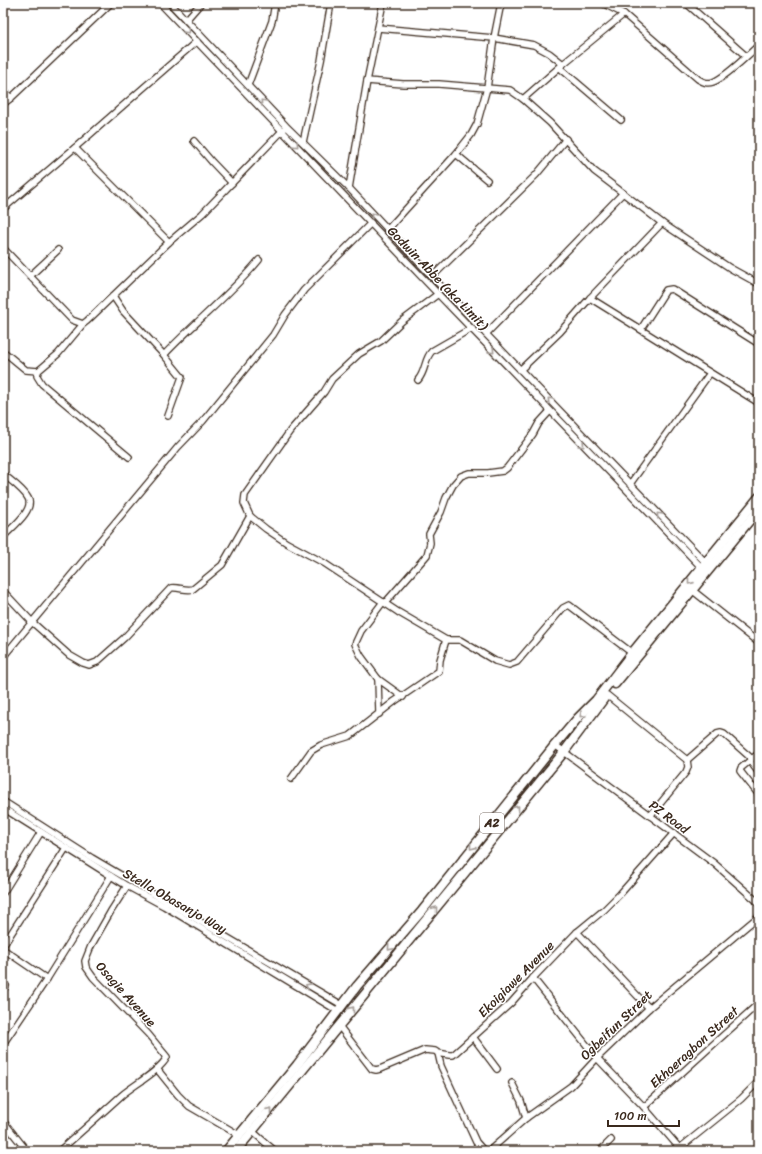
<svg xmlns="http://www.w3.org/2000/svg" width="762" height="1154" font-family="Sriracha,sans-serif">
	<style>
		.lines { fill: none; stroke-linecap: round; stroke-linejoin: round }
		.minor-casing { stroke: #3b2a1e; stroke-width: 8 }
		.highway-casing { stroke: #3b2a1e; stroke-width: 11 }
		.minor { stroke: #fff; stroke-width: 5.5 }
		.highway { stroke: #fff; stroke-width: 8 }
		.oneway { stroke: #a79f9a }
		.labels { text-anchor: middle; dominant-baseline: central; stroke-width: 3; stroke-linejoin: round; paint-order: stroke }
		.shield { fill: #fff; stroke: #766a62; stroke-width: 1 }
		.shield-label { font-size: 12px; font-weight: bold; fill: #3b2a1e }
		.street-label { font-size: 13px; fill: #3b2a1e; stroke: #fff }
	</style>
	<rect width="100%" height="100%" fill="#fff"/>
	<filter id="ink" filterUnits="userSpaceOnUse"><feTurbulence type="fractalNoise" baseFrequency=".025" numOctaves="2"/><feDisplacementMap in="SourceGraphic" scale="8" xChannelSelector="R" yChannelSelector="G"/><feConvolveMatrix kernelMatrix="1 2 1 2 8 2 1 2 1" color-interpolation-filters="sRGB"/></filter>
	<g filter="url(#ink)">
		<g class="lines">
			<g class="minor-casing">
				<g id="minor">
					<path d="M160,3L438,294L704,570"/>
					<path d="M170,3L286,126L349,188L486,334L708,565"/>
					<path d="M602,3L624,14L698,79C703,82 707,84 713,82C725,78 748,55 759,45"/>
					<path d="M686,3L746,56"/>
					<path d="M186,20L201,3"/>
					<path d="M378,28L494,38L534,45L549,53L563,64"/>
					<path d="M560,68L621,120"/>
					<path d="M367,81L403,84H439L510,90L523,99L550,123L594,171L623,193L662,223L730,268L759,284"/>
					<path d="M248,85L272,21L275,3"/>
					<path d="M3,90L11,98"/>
					<path d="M523,99L563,64L624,14"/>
					<path d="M3,104L11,98L111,3"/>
					<path d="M194,141L212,162L232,183"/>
					<path d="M303,142L321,61L331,3"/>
					<path d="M75,148L169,242"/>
					<path d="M456,154L487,180"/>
					<path d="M349,188L367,81L383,3"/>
					<path d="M3,209L78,145L197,41"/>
					<path d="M387,230L456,154L471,135L477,124L487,88L494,38L501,3"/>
					<path d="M3,248L72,320L83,324L87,321L169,242L202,214L285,128"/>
					<path d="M30,276L58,250"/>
					<path d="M432,277L536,175L566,139"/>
					<path d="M113,296L123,311L164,355C194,323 231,294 259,260"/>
					<path d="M590,298L759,403"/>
					<path d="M641,329L666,290L672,289L759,344"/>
					<path d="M486,334L623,193"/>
					<path d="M3,351L26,370L38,371L58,354L83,324"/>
					<path d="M164,355L182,377L168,416"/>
					<path d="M520,370L560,332L590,298L662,223"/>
					<path d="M38,371L37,376L42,384L129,457"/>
					<path d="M418,380C426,371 424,359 432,351L472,328"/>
					<path d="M3,474C11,481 23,489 28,498C35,510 11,528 3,537"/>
					<path d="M630,484L710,373"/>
					<path d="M250,516L266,529L287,543L324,563L398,612L446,640H460L495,661L509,665L517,662L563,608L569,605L632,653"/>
					<path d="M692,590L759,643"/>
					<path d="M3,591L32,622L69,655L83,663L89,665L97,662L124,638L171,588C179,587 186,591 193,589L222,565L250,516L244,503L245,495L290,431L324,392L332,379L359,354L381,341L402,321L438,294"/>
					<path d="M383,602L361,631L355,644L361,656L378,679L403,697"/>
					<path d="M385,603L427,555L430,543L429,534L441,512L446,498L453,485L461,476L469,473H488L503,471L507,468L533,434L539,423L550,411"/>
					<path d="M3,657L178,447L203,421L273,335L285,315L304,290L371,223"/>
					<path d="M378,679L379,714"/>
					<path d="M607,695L687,760L688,767L686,772L650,816"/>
					<path d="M555,745L715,864L759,903"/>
					<path d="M759,753L741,768L740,771L759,795"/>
					<path d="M687,760L717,734L721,733L724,734L752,759"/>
					<path d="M750,761L759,773"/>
					<path d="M291,779L311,751L321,745L350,736L395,701L439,671L440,660L446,640"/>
					<path d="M3,801L92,858L342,1005"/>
					<path d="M3,808L127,886L164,906L338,1011"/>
					<path d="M3,893L41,832"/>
					<path d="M577,932L649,1008"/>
					<path d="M3,946L66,848"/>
					<path d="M3,949L47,979"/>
					<path d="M533,978L597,1058L644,1107L682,1151"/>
					<path d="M3,990L6,986"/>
					<path d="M339,1026L372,1069L376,1070L380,1069L425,1050L435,1051L438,1053L449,1055H453L511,1003L533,978L577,932L605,909L620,894L674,833"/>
					<path d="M473,1037L497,1069"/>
					<path d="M3,1044L47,979L111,876"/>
					<path d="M438,1053L441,1066L476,1142L484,1151"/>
					<path d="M157,1069L178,1095L189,1106L239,1135"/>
					<path d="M512,1083L521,1101L526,1118"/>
					<path d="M644,1107L759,1003"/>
					<path d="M3,1121L27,1151"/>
					<path d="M252,1131L275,1151"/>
					<path d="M680,1148L741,1099L759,1081"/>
					<path d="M59,1151C80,1133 101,1114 122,1095C134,1085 161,1070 167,1057L148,1034L93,977L86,967L85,961L91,946L111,911L127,886"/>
					<path d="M489,1151L526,1118L571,1086L597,1058L649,1008L759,916"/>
					<path d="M600,1151L611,1140"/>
				</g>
			</g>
			<g class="highway-casing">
				<g id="highway">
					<path d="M615,684L759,509"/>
					<path d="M226,1151L297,1065L357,986L422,911L555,745L577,719L596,700L632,653L759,497"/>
					<path d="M236,1151L564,752L605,697"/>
				</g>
			</g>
			<use href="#minor" class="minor"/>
			<use href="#highway" class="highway"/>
		</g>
		<defs><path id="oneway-chevron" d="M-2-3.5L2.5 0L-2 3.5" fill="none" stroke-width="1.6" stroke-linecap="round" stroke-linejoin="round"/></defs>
		<g class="oneway">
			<use href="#oneway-chevron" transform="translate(187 31) rotate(46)"/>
			<use href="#oneway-chevron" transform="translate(263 102) rotate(-133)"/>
			<use href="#oneway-chevron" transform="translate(296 145) rotate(46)"/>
			<use href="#oneway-chevron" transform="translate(373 215) rotate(-133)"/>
			<use href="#oneway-chevron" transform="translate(492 351) rotate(46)"/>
			<use href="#oneway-chevron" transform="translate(550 400) rotate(-134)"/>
			<use href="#oneway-chevron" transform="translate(582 445) rotate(46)"/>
			<use href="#oneway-chevron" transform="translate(659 515) rotate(-134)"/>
			<use href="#oneway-chevron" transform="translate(690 582) rotate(129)"/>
			<use href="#oneway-chevron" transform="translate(582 715) rotate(135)"/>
			<use href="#oneway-chevron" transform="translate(517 808) rotate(-51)"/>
			<use href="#oneway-chevron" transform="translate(472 847) rotate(129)"/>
			<use href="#oneway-chevron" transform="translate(435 909) rotate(-51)"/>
			<use href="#oneway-chevron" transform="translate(390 948) rotate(131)"/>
			<use href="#oneway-chevron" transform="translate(308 986) rotate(-151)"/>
			<use href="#oneway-chevron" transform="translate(352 1009) rotate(-51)"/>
			<use href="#oneway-chevron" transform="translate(270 1110) rotate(-51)"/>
		</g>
	</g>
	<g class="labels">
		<rect class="shield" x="480" y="813" width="24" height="20" rx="3"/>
		<g class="shield-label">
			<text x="492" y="823">A2</text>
		</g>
		<g class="street-label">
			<text transform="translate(438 278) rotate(46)">Godwin Abbe (aka Limit)</text>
			<text transform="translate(669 817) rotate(37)">PZ Road</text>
			<text transform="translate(175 901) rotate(30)">Stella Obasanjo Way</text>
			<text transform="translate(516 979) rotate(-45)">Ekoigiawe Avenue</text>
			<text transform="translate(126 994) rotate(48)">Osagie Avenue</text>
			<text transform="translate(616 1025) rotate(-44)">Ogbeifun Street</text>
			<text transform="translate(694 1047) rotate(-42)">Ekhoeragbon Street</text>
		</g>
	</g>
	<rect width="762" height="1154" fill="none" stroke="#fff" stroke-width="16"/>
	<rect x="8" y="8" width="746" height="1138" fill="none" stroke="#3b2a1e" stroke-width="1.5" filter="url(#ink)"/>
	<path d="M608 1120v6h71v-6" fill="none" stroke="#3b2a1e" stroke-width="2"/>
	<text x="614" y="1120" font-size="12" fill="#3b2a1e" stroke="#ffffff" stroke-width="3" paint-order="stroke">100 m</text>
</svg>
